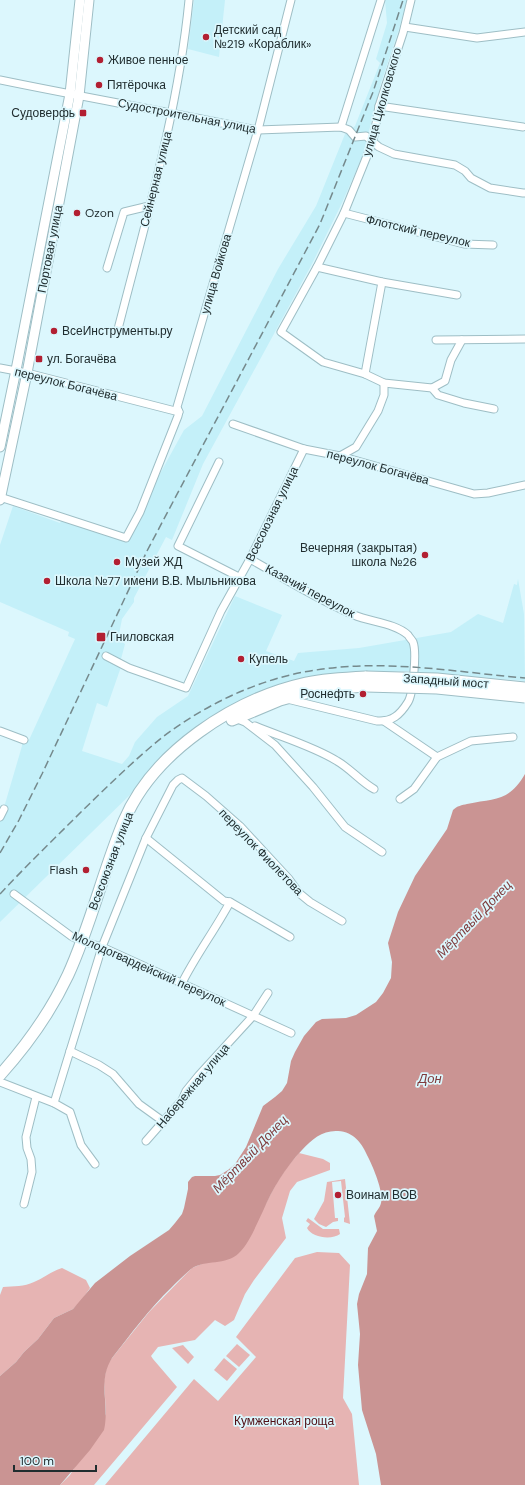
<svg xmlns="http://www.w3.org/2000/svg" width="525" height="1485" font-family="'DM Sans',sans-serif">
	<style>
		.built { fill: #c4f0f9 }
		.green { fill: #e6b4b3 }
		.water { fill: #ca9493 }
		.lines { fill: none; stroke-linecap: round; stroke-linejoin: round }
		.minor-casing { stroke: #9ebec5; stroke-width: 9 }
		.major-casing { stroke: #9ebec5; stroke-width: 11 }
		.highway-casing { stroke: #9ebec5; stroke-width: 13 }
		.minor { stroke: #fff; stroke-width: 7 }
		.major { stroke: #fff; stroke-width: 9 }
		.highway { stroke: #fff; stroke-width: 11 }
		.rail { stroke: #75898c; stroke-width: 1.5; stroke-dasharray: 8 4; stroke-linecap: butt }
		.highway-bridge-casing { stroke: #9ebec5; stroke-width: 13; stroke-linecap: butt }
		.highway-bridge { stroke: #fff; stroke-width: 11 }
		.poi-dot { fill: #b21f32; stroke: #dcf7fd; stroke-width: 1.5 }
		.labels { text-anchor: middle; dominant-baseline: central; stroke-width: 3.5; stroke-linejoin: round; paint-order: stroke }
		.poi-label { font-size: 12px; fill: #202d2f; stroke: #dcf7fd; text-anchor: start }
		.street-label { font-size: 12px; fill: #202d2f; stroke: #dcf7fd }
		.park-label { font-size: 12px; fill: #500f15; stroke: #dcf7fd }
		.water-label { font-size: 13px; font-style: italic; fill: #7f3b3c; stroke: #dcf7fd }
	</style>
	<rect width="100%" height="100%" fill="#dcf7fd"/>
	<g class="built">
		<path d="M194,0H225L219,57L188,49Z"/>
		<path d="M385,0H407L399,29L381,83L363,155L342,203L312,264L203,464L172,540L166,537L134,598V602L122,619L118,639L125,644L121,659L122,664L107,707L97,703L82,751L122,764L129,756L135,742L157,717L188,696L235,596L282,615L266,651L294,661L298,653L359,648L451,632L478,614L503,623L514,584L517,585L518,579L524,614L525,681L411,671L365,673L225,712L137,788L0,922V821L22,746V738L29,740L75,639L68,636L69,632L0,602V545L13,506L60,523L62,520L115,536L123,541L184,430L202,416L278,269L316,206L345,134L355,126L380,63L376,59L387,23Z"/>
	</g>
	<g class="green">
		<path d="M299,1153L323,1159L330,1163V1170L297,1182L290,1191L282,1218L286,1238L254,1280L245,1294L234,1320L225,1326L215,1320L195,1340L158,1347L151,1356L153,1359L177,1387L94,1485H60L70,1475L106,1414L104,1381L107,1365L112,1358L149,1312L186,1274L192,1268L244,1246L276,1184L287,1167Z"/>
		<path d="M345,1179L350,1224L344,1222V1218L345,1217L341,1181L332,1182L335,1218H338V1221L333,1222L326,1227L319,1224L314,1219L324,1201L327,1182Z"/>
		<path d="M308,1218L323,1229H339L340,1234C332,1240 312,1238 307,1228L310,1224L306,1221Z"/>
		<path d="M317,1252L339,1253L350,1265L343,1398L352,1414L359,1485H105L194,1379L218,1401L256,1357L236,1337L295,1258Z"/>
		<path d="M62,1268L86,1280L90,1288L81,1301L73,1309L54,1318L38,1339L24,1352L16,1362L0,1376V1295L3,1287C14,1286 24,1287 34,1282C44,1278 52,1271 62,1268Z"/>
		<path d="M237,1344L250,1355L239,1367L226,1356Z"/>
		<path d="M183,1345L194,1357L188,1364L172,1348Z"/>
		<path d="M224,1358L237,1369L227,1381L214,1370Z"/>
	</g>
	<path class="water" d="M525,774V1485H381L376,1454L362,1410L358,1365L360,1334L357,1304L359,1294L367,1274L368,1248L377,1231L374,1216C376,1211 380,1208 381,1203C384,1192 373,1167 368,1157C362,1143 354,1132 338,1131C323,1130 312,1139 302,1150C285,1168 273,1188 263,1211C256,1225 250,1242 239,1253C226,1266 205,1259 191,1269C184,1275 177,1282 171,1288C149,1309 131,1334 112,1358C97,1382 110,1404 104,1430L90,1450L60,1485H0V1376L16,1362L24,1352L38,1339L54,1318L73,1309L95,1283L130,1256L169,1230L175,1223L182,1214L184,1208L188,1189V1182L192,1177L195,1176H215L220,1175L228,1170L235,1164L246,1147L263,1106L275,1097L282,1091L287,1083L291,1061L295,1052L304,1036L316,1022L322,1019L346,1018L356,1015L376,1002L383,993L391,978L392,962L388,943L398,912L415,876L447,829L453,810C457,806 462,805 467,804C495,798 509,802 525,774Z"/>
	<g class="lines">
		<g class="minor-casing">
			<g id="minor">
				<path d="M411,0L403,33L379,106L373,141L344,213L317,267L281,332L323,362L365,374L384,383L432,388L438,395L464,403L494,409"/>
				<path d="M405,27L477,38L525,32"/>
				<path d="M0,80C82,97 164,111 246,128L258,130L341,127L349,130L355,137L366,136L379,147L394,154L455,165L465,171L471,178L490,188L523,193H525"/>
				<path d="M379,106L523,127"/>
				<path d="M341,127L381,0"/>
				<path d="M344,213L464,244L493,245"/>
				<path d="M317,267L382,282L457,295"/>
				<path d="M107,268L124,212L149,206"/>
				<path d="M117,333C145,223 178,113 189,0"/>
				<path d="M436,340L525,339"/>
				<path d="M0,368L27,373L179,412"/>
				<path d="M365,374L382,282"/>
				<path d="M432,388L445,381L451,360L462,340"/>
				<path d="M233,424L304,449L340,456L474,494L488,493L525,485"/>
				<path d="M340,456L356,447L378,411L384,395V383"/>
				<path d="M219,462L178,546L239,577"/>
				<path d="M0,497L126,538L140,512L178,416L179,412L177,407L258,130L291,0"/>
				<path d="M250,559C284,578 318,600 354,615C370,622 395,623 408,635C409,637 412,640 413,642C417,652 413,694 408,702C400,715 392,722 377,721L287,699"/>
				<path d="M106,656L129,668L186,688L221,611L250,559L304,449"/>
				<path d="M235,718L245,722L275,745L313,787L345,827L382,852"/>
				<path d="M384,721L437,757"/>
				<path d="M255,726C281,737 313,746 337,761C351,769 361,782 374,789"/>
				<path d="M0,731L24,740"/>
				<path d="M400,799L414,789L437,757L471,741L513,737"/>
				<path d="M0,817L4,809"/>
				<path d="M146,838L224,901L230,902L290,937"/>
				<path d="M14,894L71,936L81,941L102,947L291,1033"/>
				<path d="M182,983C196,955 215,930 230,902"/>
				<path d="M70,1051L99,1065L113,1074L139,1104L164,1122"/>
				<path d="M0,1082L54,1103L70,1112L81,1145L95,1164"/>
				<path d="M54,1103L102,947L146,838L173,785L178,780L182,778L206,796L240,826L289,879L299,893L310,902L342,921"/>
				<path d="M146,1141L182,1100L186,1091L199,1075L253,1016L268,993"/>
				<path d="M24,1204L32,1172L31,1159L27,1148L26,1137L36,1097"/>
			</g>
		</g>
		<g class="major-casing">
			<g id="major">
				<path d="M0,447L16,370L70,94L80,0"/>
				<path d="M0,500L27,373L79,96L89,0"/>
			</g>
		</g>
		<g class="highway-casing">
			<g id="highway">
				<path d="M232,720L280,700L309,692L338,688L366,686"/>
				<path d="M0,1075C27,1045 51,1011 68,975C91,925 103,871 124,821C153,752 234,699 306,683C326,679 346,678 366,677"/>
			</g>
		</g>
		<use href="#minor" class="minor"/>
		<use href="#major" class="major"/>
		<use href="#highway" class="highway"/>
		<g class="rail">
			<path d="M0,853L19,820L42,774L147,551L320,224L373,92L403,0"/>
			<path d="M0,894C26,866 54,839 81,812C108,786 135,759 164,736C208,703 261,678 316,670C385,659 456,672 525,678"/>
		</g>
		<g class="highway-bridge-casing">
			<g id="highway-bridge">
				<path d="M366,677L437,679L525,688"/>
				<path d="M366,686L437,688L525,697"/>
			</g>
		</g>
		<use href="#highway-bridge" class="highway-bridge"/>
	</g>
	<g class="poi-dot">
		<circle cx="206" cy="37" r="4"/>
		<circle cx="100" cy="60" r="4"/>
		<circle cx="99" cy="85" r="4"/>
		<rect x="79" y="109" width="8" height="8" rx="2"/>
		<circle cx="77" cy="213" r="4"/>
		<circle cx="54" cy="331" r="4"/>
		<rect x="35" y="355" width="8" height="8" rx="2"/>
		<circle cx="425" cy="555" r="4"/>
		<circle cx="117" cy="562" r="4"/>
		<circle cx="47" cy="581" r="4"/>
		<rect x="96" y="632" width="10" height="10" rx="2"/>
		<circle cx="241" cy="659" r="4"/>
		<circle cx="363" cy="694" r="4"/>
		<circle cx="86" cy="870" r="4"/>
		<circle cx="338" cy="1195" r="4"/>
	</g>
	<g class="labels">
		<g class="poi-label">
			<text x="214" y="30">Детский сад<tspan x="214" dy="14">№219 «Кораблик»</tspan></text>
			<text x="108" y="60">Живое пенное</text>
			<text x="107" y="85">Пятёрочка</text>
			<text x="75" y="113" text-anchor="end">Судоверфь</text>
			<text x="85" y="213">Ozon</text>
			<text x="62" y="331">ВсеИнструменты.ру</text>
			<text x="47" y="359">ул. Богачёва</text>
			<text x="417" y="548" text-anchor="end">Вечерняя (закрытая)<tspan x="417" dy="14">школа №26</tspan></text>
			<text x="125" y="562">Музей ЖД</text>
			<text x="55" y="581">Школа №77 имени В.В. Мыльникова</text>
			<text x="110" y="637">Гниловская</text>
			<text x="249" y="659">Купель</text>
			<text x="355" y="694" text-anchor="end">Роснефть</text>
			<text x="78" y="870" text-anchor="end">Flash</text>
			<text x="346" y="1195">Воинам ВОВ</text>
		</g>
		<g class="street-label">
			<text transform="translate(382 102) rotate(-74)">улица Циолковского</text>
			<text transform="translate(187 116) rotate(11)">Судостроительная улица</text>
			<text transform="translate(156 179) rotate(-76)">Сейнерная улица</text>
			<text transform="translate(418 231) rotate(13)">Флотский переулок</text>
			<text transform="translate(50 249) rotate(-79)">Портовая улица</text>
			<text transform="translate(216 274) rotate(-74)">улица Войкова</text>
			<text transform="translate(66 384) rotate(14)">переулок Богачёва</text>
			<text transform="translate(378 467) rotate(15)">переулок Богачёва</text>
			<text transform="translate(272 514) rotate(-64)">Всесоюзная улица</text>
			<text transform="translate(310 591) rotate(28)">Казачий переулок</text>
			<text transform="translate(446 681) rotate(4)">Западный мост</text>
			<text transform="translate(261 852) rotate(46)">переулок Фиолетова</text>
			<text transform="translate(111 861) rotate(-69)">Всесоюзная улица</text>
			<text transform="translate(149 969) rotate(24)">Молодогвардейский переулок</text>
			<text transform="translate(193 1086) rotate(-50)">Набережная улица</text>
		</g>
		<g class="park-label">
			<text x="284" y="1421">Кумженская роща</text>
		</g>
		<g class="water-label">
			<text transform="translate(474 919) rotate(-46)">Мёртвый Донец</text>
			<text x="430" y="1078">Дон</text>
			<text transform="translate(250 1154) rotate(-46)">Мёртвый Донец</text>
		</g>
	</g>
	<path d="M14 1465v6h82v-6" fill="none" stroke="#202d2f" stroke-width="2"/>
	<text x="20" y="1465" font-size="12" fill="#202d2f" stroke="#dcf7fd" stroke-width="3" paint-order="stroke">100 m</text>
</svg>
